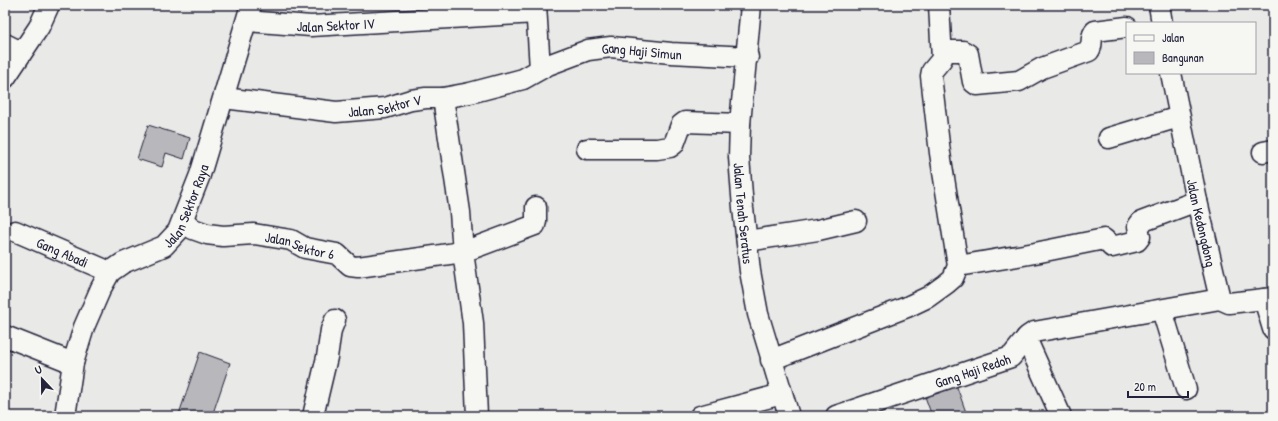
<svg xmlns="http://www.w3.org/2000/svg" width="1278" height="421" font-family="'Patrick Hand',sans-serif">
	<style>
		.building { fill: #b8b8bc; stroke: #22223b }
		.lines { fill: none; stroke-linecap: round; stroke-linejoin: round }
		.minor-casing { stroke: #22223b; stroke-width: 23 }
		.minor { stroke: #f6f6f2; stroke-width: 20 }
		.labels { text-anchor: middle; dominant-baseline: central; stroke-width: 3.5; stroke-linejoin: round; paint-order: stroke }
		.street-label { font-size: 14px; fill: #22223b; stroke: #f6f6f2 }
	</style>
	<rect width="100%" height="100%" fill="#e9e9e7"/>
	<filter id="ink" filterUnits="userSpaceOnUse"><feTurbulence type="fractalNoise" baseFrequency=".025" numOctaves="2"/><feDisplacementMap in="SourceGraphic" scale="8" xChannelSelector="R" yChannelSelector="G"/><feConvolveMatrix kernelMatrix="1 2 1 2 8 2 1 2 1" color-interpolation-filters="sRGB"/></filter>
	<g filter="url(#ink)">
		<g class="building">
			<path d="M148,125L190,138L184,159L166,153L162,167L137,159Z"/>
			<path d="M200,352L230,363L212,416H183L179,414Z"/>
			<path d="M954,379L967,415L932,416L923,391Z"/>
		</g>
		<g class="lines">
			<g class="minor-casing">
				<g id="minor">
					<path d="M536,5L540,69"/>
					<path id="s1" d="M751,5L740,124L739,157L743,208L750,271L758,314L789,416"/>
					<path d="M1159,5L1162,23"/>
					<path id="s2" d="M247,21L311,26L536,13"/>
					<path d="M5,44L21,52"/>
					<path d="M942,51H963L968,54L973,82L977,85L1019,81L1042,68L1089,51C1094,45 1089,37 1095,31L1127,27"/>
					<path id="s3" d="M1171,73L1197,201L1220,299L1229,303L1273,298"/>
					<path d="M5,78L39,27L49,5"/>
					<path id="s4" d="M224,98L336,112L385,108L411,100L426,98H443L470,93L523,79L548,65L588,50L611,47L671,53L748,57"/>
					<path d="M443,98L460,212L463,252L473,323L477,416"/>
					<path d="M1109,138L1179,117"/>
					<path d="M587,149H657L670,147L674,144L681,125L685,122L740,124"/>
					<path d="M1263,152L1273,150"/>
					<path id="s5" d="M183,220L193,229L207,234L223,236L254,234L291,240L305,248L337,254L350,266L358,267L463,252L535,225L536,221V207"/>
					<path id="s6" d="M15,231L110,272"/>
					<path d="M747,241L818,230L856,221"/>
					<path d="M958,266L1035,253L1104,239L1112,247L1137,241L1140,237L1138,226L1141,222L1197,201"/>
					<path d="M1264,299L1273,329"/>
					<path d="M1162,310L1186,389"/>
					<path d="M5,336L73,363"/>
					<path d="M1026,338L1061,416"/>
					<path d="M771,360L907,307L928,297L946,284L953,278L958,266L940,153L931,76L932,71L942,59L939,5"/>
					<path id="s7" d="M65,416L73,363L84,327L101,288L110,272L123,263L164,246L178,231L200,175L251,5"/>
					<path d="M313,416L327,357L331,330L335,320"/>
					<path d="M700,416L782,394"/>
					<path id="s8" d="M836,416L1011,357L1028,336L1034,332L1220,299"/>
				</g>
			</g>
			<use href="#minor" class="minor"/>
		</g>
	</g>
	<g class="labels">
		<g class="street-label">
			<text stroke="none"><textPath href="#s2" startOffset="89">Jalan Sektor IV</textPath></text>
			<text stroke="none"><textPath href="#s4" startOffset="429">Gang Haji Simun</textPath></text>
			<text stroke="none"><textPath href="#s4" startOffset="162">Jalan Sektor V</textPath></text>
			<text stroke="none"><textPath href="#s7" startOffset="259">Jalan Sektor Raya</textPath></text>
			<text stroke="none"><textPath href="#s1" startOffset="209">Jalan Tenah Seratus</textPath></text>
			<text stroke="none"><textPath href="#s3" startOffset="153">Jalan Kedongdong</textPath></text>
			<text stroke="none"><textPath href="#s5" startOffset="123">Jalan Sektor 6</textPath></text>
			<text stroke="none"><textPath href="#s6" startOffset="52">Gang Abadi</textPath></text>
			<text stroke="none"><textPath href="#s8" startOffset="144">Gang Haji Redoh</textPath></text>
		</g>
	</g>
	<rect width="1278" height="421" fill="none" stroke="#f6f6f2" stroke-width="20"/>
	<rect x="10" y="10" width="1258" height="401" fill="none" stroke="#22223b" stroke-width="1.5" filter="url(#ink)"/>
	<rect x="1126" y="22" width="130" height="52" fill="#f6f6f2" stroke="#a1a1a9"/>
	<rect x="1134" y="35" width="20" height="6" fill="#f6f6f2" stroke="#a1a1a9"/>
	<text x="1162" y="42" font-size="12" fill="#22223b">Jalan</text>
	<rect x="1134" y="52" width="20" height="12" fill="#b8b8bc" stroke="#a1a1a9"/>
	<text x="1162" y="62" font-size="12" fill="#22223b">Bangunan</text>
	<g transform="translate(42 379) rotate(338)" stroke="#f6f6f2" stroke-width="3" paint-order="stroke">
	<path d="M0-3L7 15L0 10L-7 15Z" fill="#22223b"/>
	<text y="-6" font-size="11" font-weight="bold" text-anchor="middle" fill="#22223b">U</text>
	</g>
	<path d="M1128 391v6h60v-6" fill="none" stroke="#22223b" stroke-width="2"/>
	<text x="1134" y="391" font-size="12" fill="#22223b" stroke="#f6f6f2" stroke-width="3" paint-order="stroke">20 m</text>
</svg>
